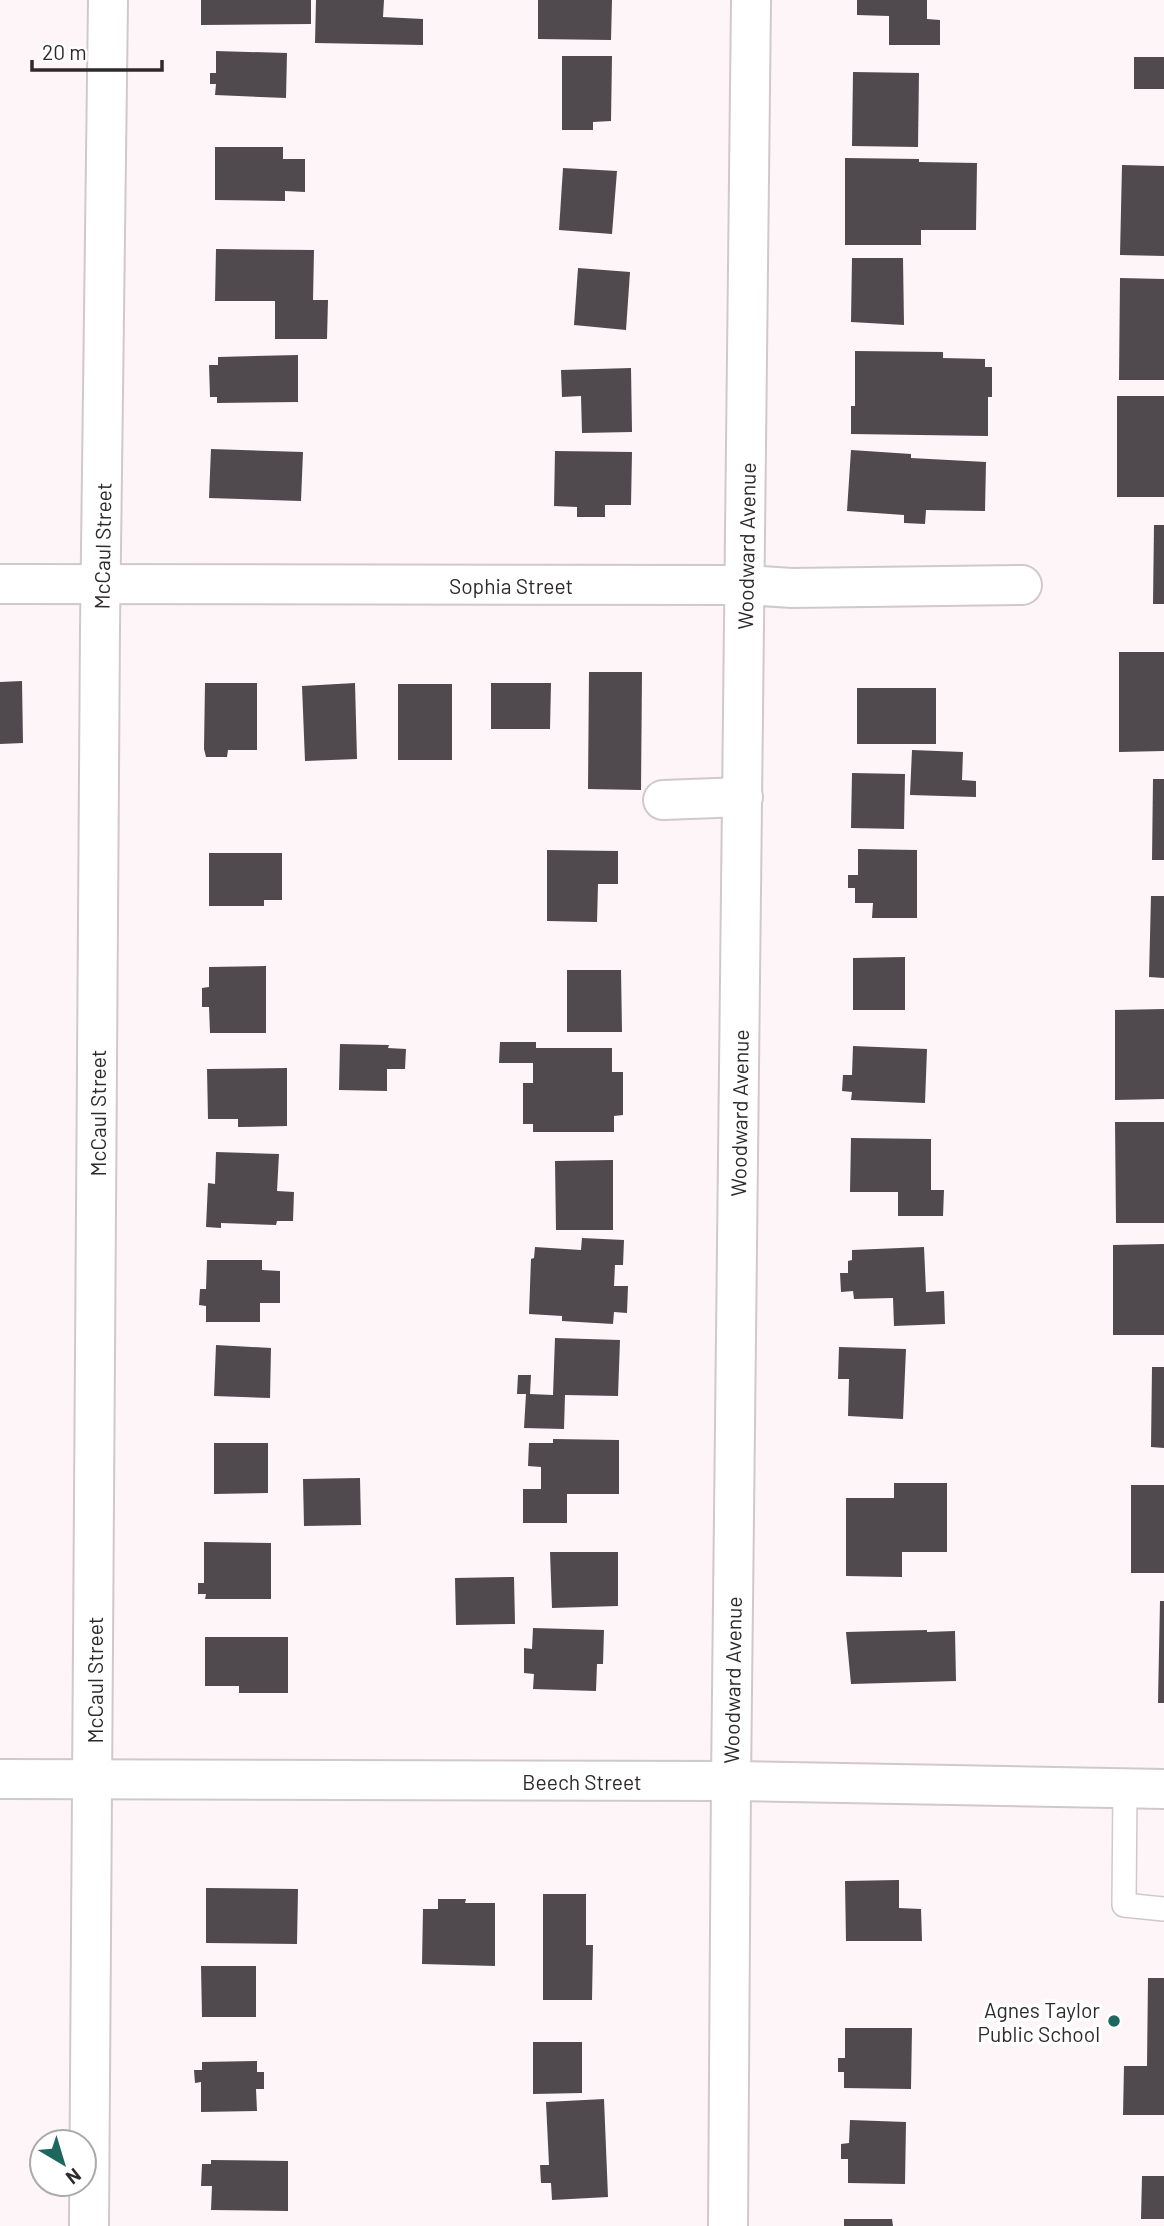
<svg xmlns="http://www.w3.org/2000/svg" width="1164" height="2226" font-family="Barlow,sans-serif">
	<style>
		.building { fill: #50494d }
		.lines { fill: none; stroke-linecap: round; stroke-linejoin: round }
		.lane-casing { stroke: #d1c8cc; stroke-width: 26 }
		.street-casing { stroke: #d1c8cc; stroke-width: 42 }
		.lane { stroke: #fff; stroke-width: 23 }
		.street { stroke: #fff; stroke-width: 38 }
		.poi-dot { fill: #1d675f; stroke: #fff; stroke-width: 2.5 }
		.labels { text-anchor: middle; dominant-baseline: central; stroke-width: 7; stroke-linejoin: round; paint-order: stroke }
		.street-label { font-size: 21px; fill: #2e2a2c; stroke: #fff }
		.poi-label { font-size: 21px; fill: #2e2a2c; stroke: #fff; text-anchor: end }
	</style>
	<rect width="100%" height="100%" fill="#fdf5f8"/>
	<g class="building">
		<path d="M201,0H311V24L201,25Z"/>
		<path d="M316,0H384L383,17L423,19V45L315,43Z"/>
		<path d="M538,0H612L611,40L538,39Z"/>
		<path d="M857,0H927V19L940,20V45H889V16L857,15Z"/>
		<path d="M216,51L287,53L286,98L215,95L216,84H210V73H216Z"/>
		<path d="M562,56H612L611,121L593,122V130H562Z"/>
		<rect x="1134" y="57" width="30" height="32"/>
		<path d="M853,72L919,73L918,147L852,146Z"/>
		<path d="M215,147H283V159H305V192L285,191V201L215,200Z"/>
		<path d="M845,158L919,159V162L977,163L976,230H921V245H845Z"/>
		<path d="M1122,165L1164,166V256L1120,255Z"/>
		<path d="M563,168L617,171L612,234L559,230Z"/>
		<path d="M216,249L314,250L313,300H328L327,339H275V301H215Z"/>
		<path d="M852,258H903L904,325L851,322Z"/>
		<path d="M578,268L630,272L626,330L574,325Z"/>
		<path d="M1120,278L1164,279V380H1119Z"/>
		<path d="M855,351L943,352V358L985,359V367H992V397H988V436L851,434V406H855Z"/>
		<path d="M298,355V402L217,403V397H210L209,365H218V357Z"/>
		<path d="M631,368L632,432L582,433L581,396L562,397L561,370Z"/>
		<rect x="1117" y="396" width="47" height="101"/>
		<path d="M211,449L303,452L301,501L209,498Z"/>
		<path d="M851,450L911,454V458L986,462L985,511L926,510L925,524L904,523V515L847,511Z"/>
		<path d="M555,451L632,452L631,505H605V517H577V507L554,506Z"/>
		<path d="M1154,525H1164V604H1153Z"/>
		<path d="M1119,652H1164V751L1119,752Z"/>
		<path d="M589,672H642L641,790L588,789Z"/>
		<path d="M22,681L23,743L0,744V682Z"/>
		<path d="M205,683H257V750H228L227,757H206L204,749Z"/>
		<path d="M355,683L357,759L305,761L302,686Z"/>
		<path d="M491,683H551L550,729H491Z"/>
		<rect x="398" y="684" width="54" height="76"/>
		<rect x="857" y="688" width="79" height="56"/>
		<path d="M912,750L963,752L962,780L976,781V797L910,795Z"/>
		<path d="M852,773L905,774L904,829L851,828Z"/>
		<path d="M1153,779H1164V860H1152Z"/>
		<path d="M858,849L917,850V918H872L873,903H855V888H848V875H858Z"/>
		<path d="M547,850L618,851V884H598L597,922L547,921Z"/>
		<path d="M209,853H282V900H264V906H209Z"/>
		<path d="M1151,896H1164V978L1149,977Z"/>
		<path d="M905,957V1010H853V958Z"/>
		<path d="M266,966V1033H210L209,1007H202V988L209,987V967Z"/>
		<path d="M567,970H621L622,1032H567Z"/>
		<path d="M1164,1009V1099L1115,1100V1010Z"/>
		<path d="M500,1042H536V1048H612V1072H623V1115L614,1116V1132H533V1124H523V1083H533V1063H499Z"/>
		<path d="M340,1044L389,1045L388,1048L406,1049L405,1069H387V1091L339,1090Z"/>
		<path d="M853,1046L927,1049L925,1103L851,1100L852,1092L842,1091L843,1075H852Z"/>
		<path d="M287,1068V1126L238,1127V1119H208L207,1069Z"/>
		<path d="M1115,1122H1164V1223H1116Z"/>
		<path d="M851,1138L931,1139V1190H944L943,1216H898V1192H850Z"/>
		<path d="M216,1152L279,1154L277,1191L294,1192L293,1221H277L276,1225L221,1223V1228L206,1227L208,1183L215,1184Z"/>
		<path d="M613,1160V1230H556L555,1161Z"/>
		<path d="M582,1238L624,1240L623,1265H615L614,1286H628L627,1313L614,1312L613,1324L562,1321V1316L529,1314L531,1259L534,1258L535,1247L581,1250Z"/>
		<path d="M1164,1244V1335H1113V1245Z"/>
		<path d="M924,1247L926,1292L944,1291L945,1324L894,1326L893,1298L854,1299L853,1291L841,1292L840,1273H848V1261L852,1260V1250Z"/>
		<path d="M207,1260H262V1270L280,1271V1303H260V1322H206V1306L199,1305L200,1289H206Z"/>
		<path d="M555,1338L620,1340L618,1396L565,1395L564,1429L524,1428L526,1394H517L518,1375H531L530,1394L553,1395Z"/>
		<path d="M216,1345L271,1348L270,1398L214,1396Z"/>
		<path d="M839,1347L906,1349L903,1419L848,1416L849,1379H838Z"/>
		<path d="M1152,1367H1164V1448L1151,1447Z"/>
		<path d="M553,1439L619,1440V1494H567V1523H523V1489H541V1467L528,1466L529,1443H553Z"/>
		<path d="M214,1443H268V1493L214,1494Z"/>
		<path d="M360,1478L361,1525L304,1526L303,1479Z"/>
		<path d="M894,1483H947V1552H902V1577L846,1576V1498H894Z"/>
		<rect x="1131" y="1485" width="33" height="88"/>
		<path d="M204,1542L271,1543V1599H205L206,1594H198V1583H204Z"/>
		<path d="M550,1552H618V1606L552,1608Z"/>
		<path d="M514,1577L515,1624L456,1625L455,1578Z"/>
		<path d="M1160,1601H1164V1703H1158Z"/>
		<path d="M533,1628L604,1630L603,1664H597L596,1691L533,1689L534,1674L524,1673V1648L532,1649Z"/>
		<path d="M927,1630V1632L955,1631L956,1681L851,1684L846,1632Z"/>
		<path d="M205,1637H288V1693H239V1686H205Z"/>
		<path d="M899,1880V1908L921,1909L922,1941H846L845,1881Z"/>
		<path d="M206,1888L298,1889L297,1944L206,1943Z"/>
		<path d="M543,1894H586V1945H593L592,2000H543Z"/>
		<path d="M438,1899H466L465,1903H495V1966L422,1964L423,1909H438Z"/>
		<path d="M201,1966H256V2017H202Z"/>
		<path d="M1148,1978H1164V2115H1123L1124,2066H1147Z"/>
		<path d="M845,2028H912L911,2089L844,2088V2072H838V2058H845Z"/>
		<path d="M533,2042H582V2093L533,2094Z"/>
		<path d="M257,2061V2072H264V2089H256L257,2111L201,2112V2082L195,2083L194,2070H202V2062Z"/>
		<path d="M604,2099L608,2197L552,2200L551,2183H541L540,2165H549L546,2102Z"/>
		<path d="M850,2120L906,2122L905,2184L848,2183V2159H841V2144L849,2143Z"/>
		<path d="M211,2160L288,2161V2211L211,2210L212,2186H201L202,2164H211Z"/>
		<path d="M1142,2176H1164V2219H1141Z"/>
		<path d="M844,2219H892L893,2226H844Z"/>
	</g>
	<g class="lines">
		<g class="lane-casing">
			<path id="lane" d="M1125,1788L1124,1905L1164,1909"/>
		</g>
		<g class="street-casing">
			<g id="street">
				<path d="M0,584L745,585L792,588L1022,585"/>
				<path d="M663,800L743,797"/>
				<path d="M0,1779L731,1781L1164,1789"/>
				<path d="M89,2226L100,628L108,0"/>
				<path d="M728,2226L731,1781L751,0"/>
			</g>
		</g>
		<use href="#lane" class="lane"/>
		<use href="#street" class="street"/>
	</g>
	<circle class="poi-dot" cx="1114" cy="2021" r="7"/>
	<g class="labels">
		<g class="street-label">
			<text transform="translate(102 546) rotate(-89)">McCaul Street</text>
			<text transform="translate(746 546) rotate(-89)">Woodward Avenue</text>
			<text x="511" y="585">Sophia Street</text>
			<text transform="translate(97 1113) rotate(-90)">McCaul Street</text>
			<text transform="translate(739 1113) rotate(-89)">Woodward Avenue</text>
			<text transform="translate(94 1680) rotate(-90)">McCaul Street</text>
			<text transform="translate(732 1680) rotate(-89)">Woodward Avenue</text>
			<text x="582" y="1781">Beech Street</text>
		</g>
		<g class="poi-label">
			<text x="1100" y="2009">Agnes Taylor<tspan x="1100" dy="24">Public School</tspan></text>
		</g>
	</g>
	<g transform="translate(63 2163) rotate(142)"><circle r="33" fill="#ffffff" stroke="#abaaab" stroke-width="2"/>
	<path d="M0-5L12 26L0 18L-12 26Z" fill="#1d675f"/>
	<text y="-10" font-size="19" font-weight="bold" text-anchor="middle" fill="#2e2a2c">N</text>
	</g>
	<path d="M32 60v10h130v-10" fill="none" stroke="#2e2a2c" stroke-width="3.5"/>
	<text x="42" y="60" font-size="21" fill="#2e2a2c" stroke="#ffffff" stroke-width="5" paint-order="stroke">20 m</text>
</svg>
